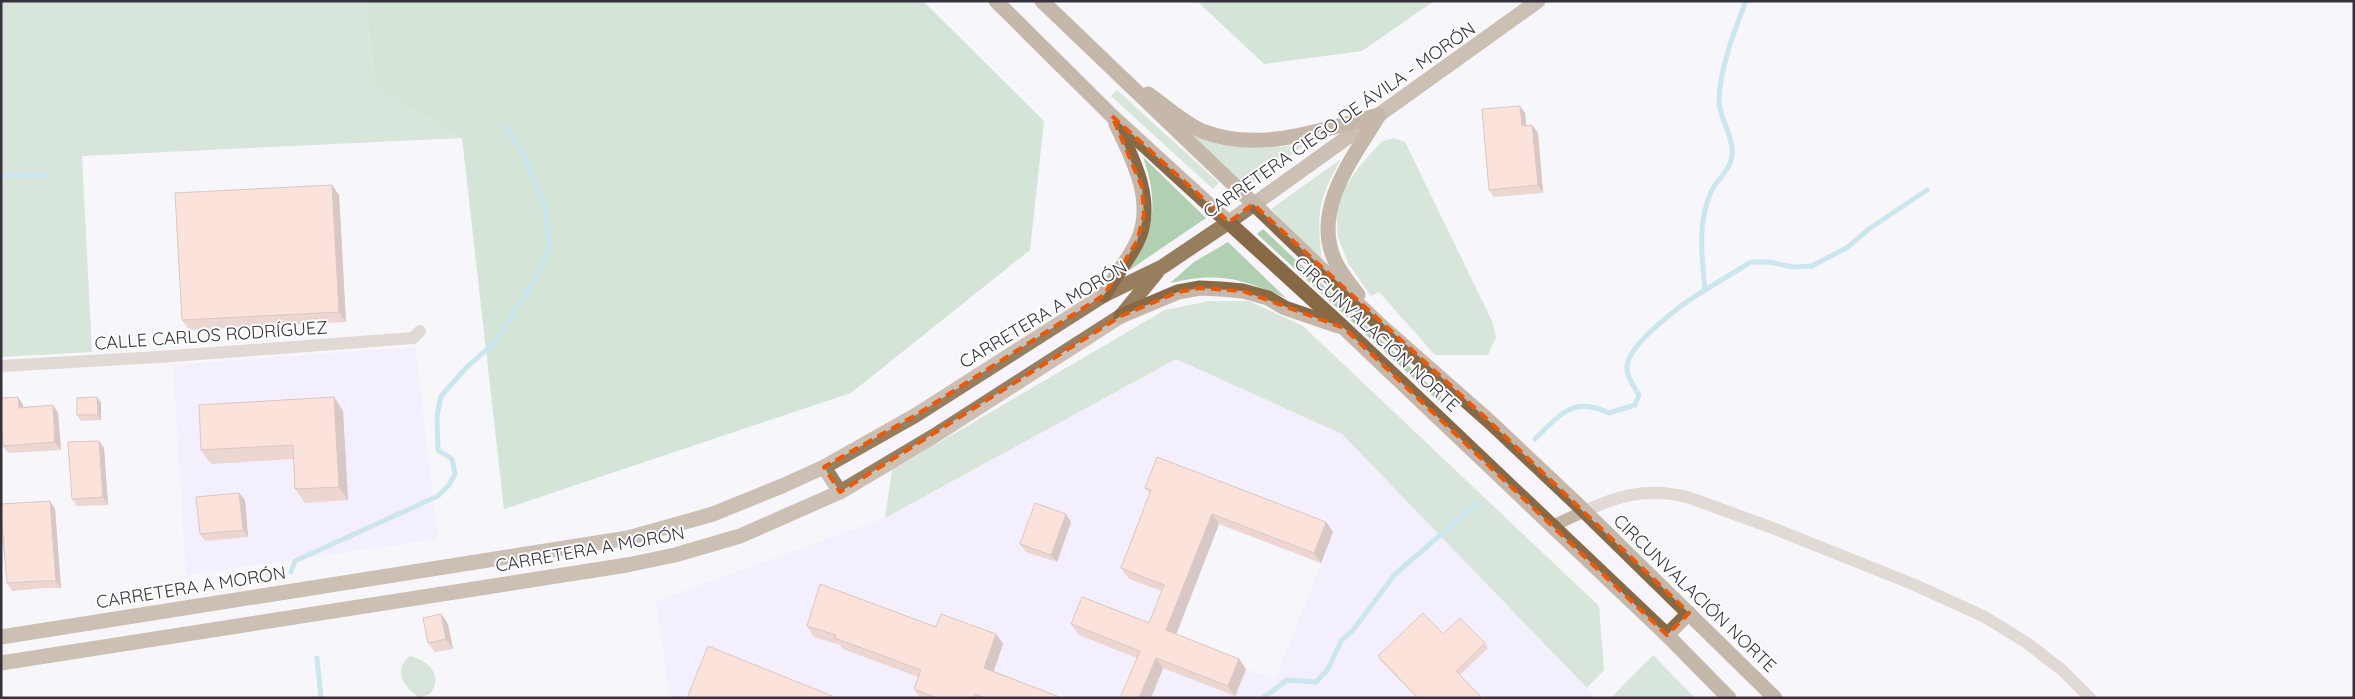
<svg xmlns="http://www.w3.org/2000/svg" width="2355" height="699" font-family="Quicksand,sans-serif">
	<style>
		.built { fill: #ede7fc; fill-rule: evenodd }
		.green { fill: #b1d0b2 }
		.forest { fill: #a9cfab }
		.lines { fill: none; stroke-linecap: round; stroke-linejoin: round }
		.stream { stroke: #96d2df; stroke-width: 5 }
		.street { stroke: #c3b5a4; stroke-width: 12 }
		.primary { stroke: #977e5f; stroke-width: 15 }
		.highway { stroke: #876a45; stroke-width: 15 }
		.wall { fill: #dbaf9d }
		.shaded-wall { fill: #b28f80 }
		.building { fill: #ffccb7; stroke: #b28f80 }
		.marked { fill: none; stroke: #e8590c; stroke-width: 4; stroke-dasharray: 10 6; stroke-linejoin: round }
		.labels { text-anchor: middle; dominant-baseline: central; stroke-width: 4; stroke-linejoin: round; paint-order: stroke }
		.street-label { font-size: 18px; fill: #35323d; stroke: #fff }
	</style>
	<rect width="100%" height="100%" fill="#f7f5fb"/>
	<g class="built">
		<path d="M415,347L438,539L186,575L173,365Z"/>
		<path d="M1176,359L1342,434L1596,698H670L656,601L885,518ZM1219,524L1321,564L1275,680L1174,640Z"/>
	</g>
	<g class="green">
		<path d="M1,1H365L376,88L462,138L82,156L92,352L1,357Z"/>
		<path d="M1117,90L1219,183L1213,189L1111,96Z"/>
		<path d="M1183,128C1233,148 1252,151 1306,144L1245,188Z"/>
		<path d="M1393,138L1405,142L1492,321L1496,337L1488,355H1435L1379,292L1371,296L1348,263L1338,237L1336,206L1342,192L1359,167L1381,142Z"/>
		<path d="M1143,157L1206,218L1128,271C1155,231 1159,203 1143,157Z"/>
		<path d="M1341,159C1317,202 1317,214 1322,262L1271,209Z"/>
		<path d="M1263,229L1442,397L1438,401L1257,234Z"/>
		<path d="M1228,242L1286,298C1239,278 1220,272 1170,283L1194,262Z"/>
		<path d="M1209,301H1249L1303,326L1599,606L1604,670L1587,688L1342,434L1176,359L885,518L892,470L1165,310Z"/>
		<path d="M1653,655L1695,698H1611Z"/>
		<path d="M410,656C428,660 444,676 430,694L420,697C404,689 392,670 410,656Z"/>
	</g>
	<g class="forest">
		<path d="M365,1H923L1044,121L1030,250L851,393L504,509L462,138L376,88Z"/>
		<path d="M1197,1H1434L1362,51L1264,64Z"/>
	</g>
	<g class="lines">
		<g class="stream">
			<path d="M1,175H46"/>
			<path d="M1705,290L1751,262H1770L1793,267L1812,266L1848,247L1869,229L1927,190"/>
			<path d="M1535,439C1560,415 1573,395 1609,413L1635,405L1639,395C1635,388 1626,376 1627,367C1628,343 1685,302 1705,290C1702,256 1697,224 1711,192C1716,180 1728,173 1731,160C1737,141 1719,119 1719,101C1720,67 1734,32 1746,1"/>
			<path d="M291,572L295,561L438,496L449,485L455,474L452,459L438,450L437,416L441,396L466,368L494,343L535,280L550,248L545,207L523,154L506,127"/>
			<path d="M317,658L321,698"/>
			<path d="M1263,698L1287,680L1316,682L1328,669L1341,641L1353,630L1395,574L1478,503"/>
		</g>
		<g class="street">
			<path d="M1,366L159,357L413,338L420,331"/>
			<path d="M1552,526C1600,505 1635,482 1690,498L1770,527L1915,585L1985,617L2027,643L2062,670L2090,698"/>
		</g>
		<g class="primary">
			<path d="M824,467L840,492"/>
			<path d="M1,637L628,538L713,514L782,486L824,467L916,415L1104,295L1162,267L1229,222L1538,1"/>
			<path d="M1,663L627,565L675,555L740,536L840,492L934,436L1121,316L1157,272"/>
		</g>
		<g class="highway">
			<path d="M996,1L1112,116L1344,328L1667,635L1729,698"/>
			<path d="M1042,1L1380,325L1489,421L1576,503L1775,698"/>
			<path d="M1148,94C1164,105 1185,124 1202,131C1260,154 1323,129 1379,115"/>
			<path d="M1104,295C1114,277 1128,260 1137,242C1156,203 1133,159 1116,124"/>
			<path d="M1358,295C1351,285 1342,275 1336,263C1310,211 1353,158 1379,115"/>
			<path d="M1121,316L1178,292L1200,288L1221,289L1243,291L1268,298L1285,308L1338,326"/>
			<path d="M1667,635L1689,613"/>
		</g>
	</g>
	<g class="wall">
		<path d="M1520,106L1525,113L1526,126L1532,125L1538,133L1543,193L1494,197L1489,190Z"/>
		<path d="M339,195L346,322L189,330L182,320Z"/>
		<path d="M18,397L23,405V407L53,405L58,413L61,450L8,453L3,446L2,440H1V398Z"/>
		<path d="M97,397L101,403V420L81,421L77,415Z"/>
		<path d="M334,397L343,411L348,500L305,503L295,489L293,459L211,464L201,450Z"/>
		<path d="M99,441L104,448L108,505L77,506L72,499Z"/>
		<path d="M1145,488L1326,522L1333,532L1321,563L1219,524L1176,634L1239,659L1246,669L1235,696L1163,668L1151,698H1120L1137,658L1079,635L1071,624L1149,623L1162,591L1129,579L1121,568L1150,494Z"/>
		<path d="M239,493L245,500L248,537L205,541L200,534Z"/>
		<path d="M50,501L55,509L61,588H44L12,591L7,583Z"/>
		<path d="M1071,522L1057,562L1026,552L1020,544Z"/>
		<path d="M441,614L448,624L453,649L435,652L428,643Z"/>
		<path d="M807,626L936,627L996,634L1003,644L994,671L1062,698H920L914,689L918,677L843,649L840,645L814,637Z"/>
		<path d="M1485,643L1488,648L1460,675L1482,698H1417L1381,661L1378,656Z"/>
	</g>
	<g class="shaded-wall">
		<path d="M1520,106L1525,113L1527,134L1522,126Z"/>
		<path d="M1532,125L1538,133L1543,193L1538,185Z"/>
		<path d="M332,185L339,195L346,322L339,312Z"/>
		<path d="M18,397L23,405L24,415L19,408Z"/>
		<path d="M97,397L101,403V420L98,415Z"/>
		<path d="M334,397L343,411L348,500L339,487Z"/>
		<path d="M53,405L58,413L61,450L55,442Z"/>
		<path d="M99,441L104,448L108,505L103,497Z"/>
		<path d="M239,493L245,500L248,537L243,530Z"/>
		<path d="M50,501L55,509L61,588L56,581Z"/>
		<path d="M1066,514L1071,522L1057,562L1051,555Z"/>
		<path d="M1212,514L1219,524L1174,640L1166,630Z"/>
		<path d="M1326,522L1333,532L1321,563L1314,553Z"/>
		<path d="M441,614L448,624L453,649L446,639Z"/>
		<path d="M996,634L1003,644L991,678L984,668Z"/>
		<path d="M1156,658L1163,668L1151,698H1139Z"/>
		<path d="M1239,659L1246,669L1235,696L1228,686Z"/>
	</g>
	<g class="building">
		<path d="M1520,106L1522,126L1532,125L1538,185L1489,190L1482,109Z"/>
		<path d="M332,185L339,312L182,320L175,193Z"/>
		<path d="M18,397L19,408L53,405L55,442L3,446L2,432H1V398Z"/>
		<path d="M97,397L98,415H77V398Z"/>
		<path d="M334,397L339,487L295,489L293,445L201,450L199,405Z"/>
		<path d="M99,441L103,497L72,499L68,442Z"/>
		<path d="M1157,457L1326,522L1314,553L1212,514L1166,630L1239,659L1228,686L1156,658L1139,698H1120L1140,651L1071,624L1082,597L1149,623L1164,585L1121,568L1151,490L1145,488Z"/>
		<path d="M239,493L243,530L200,534L196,497Z"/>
		<path d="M50,501L56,581H38L7,583L1,514V504Z"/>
		<path d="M1035,503L1066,514L1051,555L1020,544Z"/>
		<path d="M820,584L936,627L941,614L996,634L984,668L1062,698H985L975,694L973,698H937L914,689L921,670L835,638L836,635L807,626Z"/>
		<path d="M1423,613L1443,634L1460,618L1485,643L1456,671L1482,698H1418L1378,656Z"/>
		<path d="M441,614L446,639L428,643L423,618Z"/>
		<path d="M708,646L832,696L831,698H687Z"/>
	</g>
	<path d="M0 0H2355V699H0ZM1112,116L1229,222L1253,204L1489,421L1689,613L1667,635L1344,328L1243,291L1200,288L1178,292L1121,316L840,492L824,467L916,415L1104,295L1137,241L1144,215L1142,187Z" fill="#f7f5fb" fill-opacity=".55" fill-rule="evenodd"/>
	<path class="marked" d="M1112,116L1229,222L1253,204L1489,421L1689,613L1667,635L1344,328L1243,291L1200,288L1178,292L1121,316L840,492L824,467L916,415L1104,295L1137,241L1144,215L1142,187Z"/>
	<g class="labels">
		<g class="street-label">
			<text transform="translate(1339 120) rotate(-35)">CARRETERA CIEGO DE ÁVILA - MORÓN</text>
			<text transform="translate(1043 314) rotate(-31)">CARRETERA A MORÓN</text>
			<text transform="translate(1377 334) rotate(43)">CIRCUNVALACIÓN NORTE</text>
			<text transform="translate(211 335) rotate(-4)">CALLE CARLOS RODRÍGUEZ</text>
			<text transform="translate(590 549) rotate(-10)">CARRETERA A MORÓN</text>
			<text transform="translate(191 587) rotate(-9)">CARRETERA A MORÓN</text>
			<text transform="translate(1695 593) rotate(44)">CIRCUNVALACIÓN NORTE</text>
		</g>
	</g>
	<rect width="2355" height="699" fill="none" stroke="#35323d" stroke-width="5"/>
</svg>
